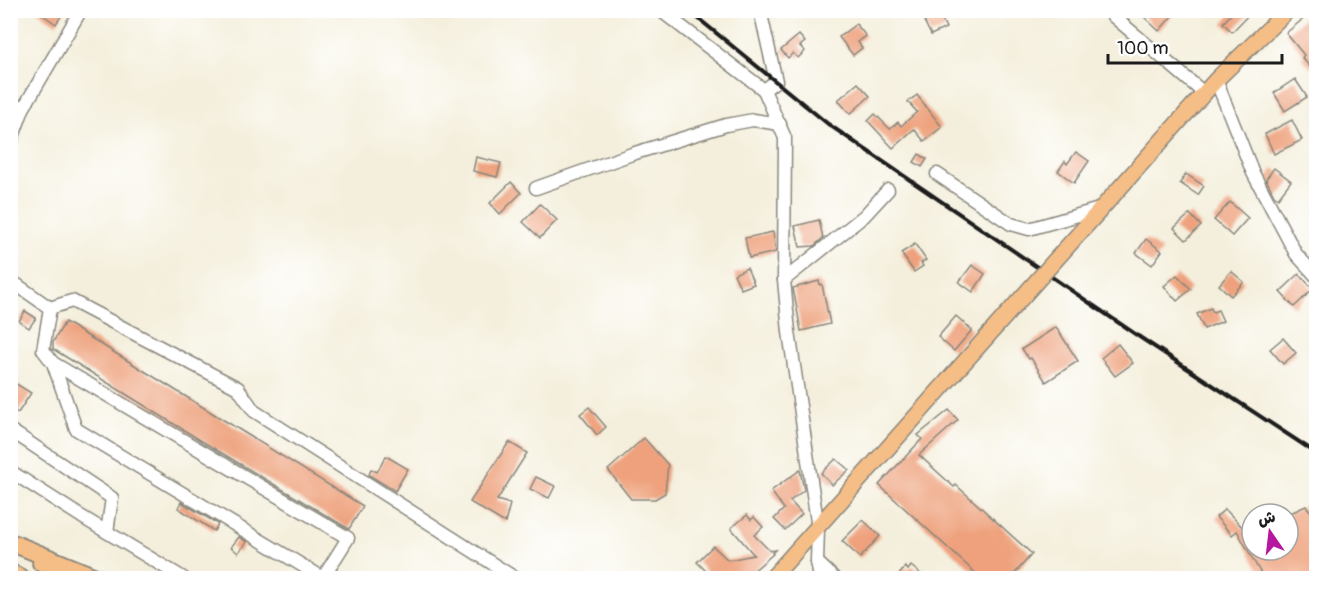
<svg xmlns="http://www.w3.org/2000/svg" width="1327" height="589" font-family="Pangolin,'Playpen Sans Arabic',sans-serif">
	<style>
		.building { fill: #eea17b }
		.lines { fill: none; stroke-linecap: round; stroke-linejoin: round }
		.minor-casing { stroke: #88867c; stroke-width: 15 }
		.major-casing { stroke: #88867c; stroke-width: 18 }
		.highway-casing { stroke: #88867c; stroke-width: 20 }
		.minor { stroke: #fff; stroke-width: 12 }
		.major { stroke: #f6be87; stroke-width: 15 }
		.highway { stroke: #f6be87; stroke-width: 16 }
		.rail { stroke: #1c1c1c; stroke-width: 4 }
		.major-bridge-casing { stroke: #88867c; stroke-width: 18; stroke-linecap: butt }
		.major-bridge { stroke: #f6be87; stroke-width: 15 }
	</style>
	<rect width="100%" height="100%" fill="#fff"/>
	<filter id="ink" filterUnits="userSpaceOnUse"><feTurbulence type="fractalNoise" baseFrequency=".0167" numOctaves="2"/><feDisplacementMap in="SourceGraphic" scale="12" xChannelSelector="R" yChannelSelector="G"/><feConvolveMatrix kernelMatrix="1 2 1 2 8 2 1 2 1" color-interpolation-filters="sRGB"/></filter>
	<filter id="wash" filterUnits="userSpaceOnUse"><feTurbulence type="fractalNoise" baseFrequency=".008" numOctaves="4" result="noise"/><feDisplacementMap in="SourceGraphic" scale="24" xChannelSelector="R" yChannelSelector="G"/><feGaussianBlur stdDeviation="1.35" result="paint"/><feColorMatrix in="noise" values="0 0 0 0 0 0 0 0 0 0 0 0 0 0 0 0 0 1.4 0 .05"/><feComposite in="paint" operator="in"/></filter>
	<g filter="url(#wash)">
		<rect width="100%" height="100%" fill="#f4efdc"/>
		<g id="blocks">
			<g class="building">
				<path d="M36,10H65L56,24Z"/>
				<path d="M1150,10H1166L1172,16L1159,31L1144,17Z"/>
				<path d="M1235,10H1253L1232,32L1223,23Z"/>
				<path d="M1314,10H1317V74L1302,58L1304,55L1286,33Z"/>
				<path d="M939,13L946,28L931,35L924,21Z"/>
				<path d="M856,24L866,36L858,42L862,48L853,55L839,37Z"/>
				<path d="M799,35L805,42L800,46L805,51L798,58L793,53L788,58L781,50Z"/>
				<path d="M1295,79L1307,97L1285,111L1274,93Z"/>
				<path d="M858,83L870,96L850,114L838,100Z"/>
				<path d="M917,95L942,127L924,141L914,129L893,148L868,121L875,114L890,129L898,122L901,126L917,112L908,102Z"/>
				<path d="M1292,120L1302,140L1274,154L1265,134Z"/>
				<path d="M1076,152L1089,161L1074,183L1058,171L1065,161L1067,164Z"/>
				<path d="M919,154L927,159L922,167L914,162Z"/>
				<path d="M476,157L501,163L497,177L473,171Z"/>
				<path d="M1274,168L1291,181L1278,198L1274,195L1266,179Z"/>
				<path d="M1186,174L1204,186L1198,195L1180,183Z"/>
				<path d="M511,182L521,193L500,214L490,203Z"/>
				<path d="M1230,202L1248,218L1232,236L1214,220Z"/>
				<path d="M540,204L557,220L540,238L523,222Z"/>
				<path d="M1190,214L1201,226L1186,240L1174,228Z"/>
				<path d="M819,220L823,238L814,246L800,247L795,226Z"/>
				<path d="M773,232L776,252L749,258L745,238Z"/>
				<path d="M1146,239L1162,251L1152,265L1136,253Z"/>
				<path d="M915,244L926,260L921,263L923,266L914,272L901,253Z"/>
				<path d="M972,265L985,274L973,292L959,282Z"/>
				<path d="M747,268L754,284L741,289L734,274Z"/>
				<path d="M1231,271L1244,282L1231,296L1219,285Z"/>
				<path d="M1299,274L1313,289L1294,307L1280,292Z"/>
				<path d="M1177,275L1191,289L1177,301L1164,286Z"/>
				<path d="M819,281L820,285L822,284L830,324L801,331L793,288Z"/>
				<path d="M1211,308L1213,312L1218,310L1223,321L1204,329L1197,314Z"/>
				<path d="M25,311L36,318L29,328L19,321Z"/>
				<path d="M956,316L972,330L954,351L938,337Z"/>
				<path d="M65,322L363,506L349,529L200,440L53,349V342Z"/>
				<path d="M1056,327L1078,361L1046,382L1031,358L1029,359L1022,349Z"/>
				<path d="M1283,338L1296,353L1283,364L1270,349Z"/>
				<path d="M1118,344L1133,363L1115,376L1101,358Z"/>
				<path d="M10,380L31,393L18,413L10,409Z"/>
				<path d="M589,407L606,427L597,435L580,414Z"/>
				<path d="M949,410L958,420L919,455L954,487L956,485L1032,554L1010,579H982L879,485L922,439L918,435Z"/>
				<path d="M644,438L668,465L665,493L655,499H631L608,470Z"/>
				<path d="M509,442L527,453L497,500L510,504L505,523L470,502Z"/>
				<path d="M386,456L408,469L395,491L369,475L371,469L377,472Z"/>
				<path d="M836,459L849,470L832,485L821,473Z"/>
				<path d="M800,470L804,490L790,501L802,514L785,530L774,519L784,509L771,491Z"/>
				<path d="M536,477L555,486L549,498L530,489Z"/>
				<path d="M181,502L218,524L214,531L178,508Z"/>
				<path d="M1306,506L1317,519V579H1264L1237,531L1232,535L1216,517L1225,509L1247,532L1252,530V550H1288V514Z"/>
				<path d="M747,515L751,520L754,517L763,527L754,535L770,551L775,550L772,553L773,554L744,579H714L697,562L713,546L728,560L754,555L731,528Z"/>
				<path d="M863,520L880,536L860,558L842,541Z"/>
				<path d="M239,537L247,542L238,553L231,547Z"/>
				<path d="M911,566L927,579H896L905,567L908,570Z"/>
			</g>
		</g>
	</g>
	<g filter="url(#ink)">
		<use href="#blocks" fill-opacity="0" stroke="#88867c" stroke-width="1.5"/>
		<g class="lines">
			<g class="minor-casing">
				<g id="minor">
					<path d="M660,10L764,90"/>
					<path d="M760,10L776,81L764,90L785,138L784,280L789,332L818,528L817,562L820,578"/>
					<path d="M1109,10L1113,16L1204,93"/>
					<path d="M1216,80L1253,173L1296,254L1316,276"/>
					<path d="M10,145L23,109L81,10"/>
					<path d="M937,174L1011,224L1029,229L1103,208"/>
					<path d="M536,188L632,154L726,125L753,120L780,124"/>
					<path d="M10,280L50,308L43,350L53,363L76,429L323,578"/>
					<path d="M784,280L864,216L888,190"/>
					<path d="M50,308L72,301L238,388L254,411L515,578"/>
					<path d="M53,363L348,538L323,578"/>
					<path d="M10,430L112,498L107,532"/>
					<path d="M10,471L82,517L183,578"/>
					<path d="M817,562L834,578"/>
				</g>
			</g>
			<g class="major-casing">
				<g id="major">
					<path d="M1084,228L1216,80L1288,10"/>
					<path d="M772,578L1017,303"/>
				</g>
			</g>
			<g class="highway-casing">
				<g id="highway">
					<path d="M10,542L98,578"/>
					<path d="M41,563L65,578"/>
					<path d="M10,572L21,578"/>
				</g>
			</g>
			<use href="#minor" class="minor"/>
			<use href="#major" class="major"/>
			<use href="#highway" class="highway"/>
			<path class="rail" d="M688,10L828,124L1141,338L1316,453"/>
			<g class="major-bridge-casing">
				<path id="major-bridge" d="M1017,303L1084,228"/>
			</g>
			<use href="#major-bridge" class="major-bridge"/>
		</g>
	</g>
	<rect width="1327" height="589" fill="none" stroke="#fff" stroke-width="36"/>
	<g transform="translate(1270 532) rotate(346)"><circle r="28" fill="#ffffff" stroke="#a4a4a4" stroke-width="1.5"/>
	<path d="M0-4.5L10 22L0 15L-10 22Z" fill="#b5179e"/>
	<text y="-9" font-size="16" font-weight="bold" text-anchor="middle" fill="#1c1c1c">ش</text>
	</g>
	<path d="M1108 54v9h174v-9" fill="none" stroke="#1c1c1c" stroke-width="3"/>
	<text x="1117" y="54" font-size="18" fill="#1c1c1c" stroke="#ffffff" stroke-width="4.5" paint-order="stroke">100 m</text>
</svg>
